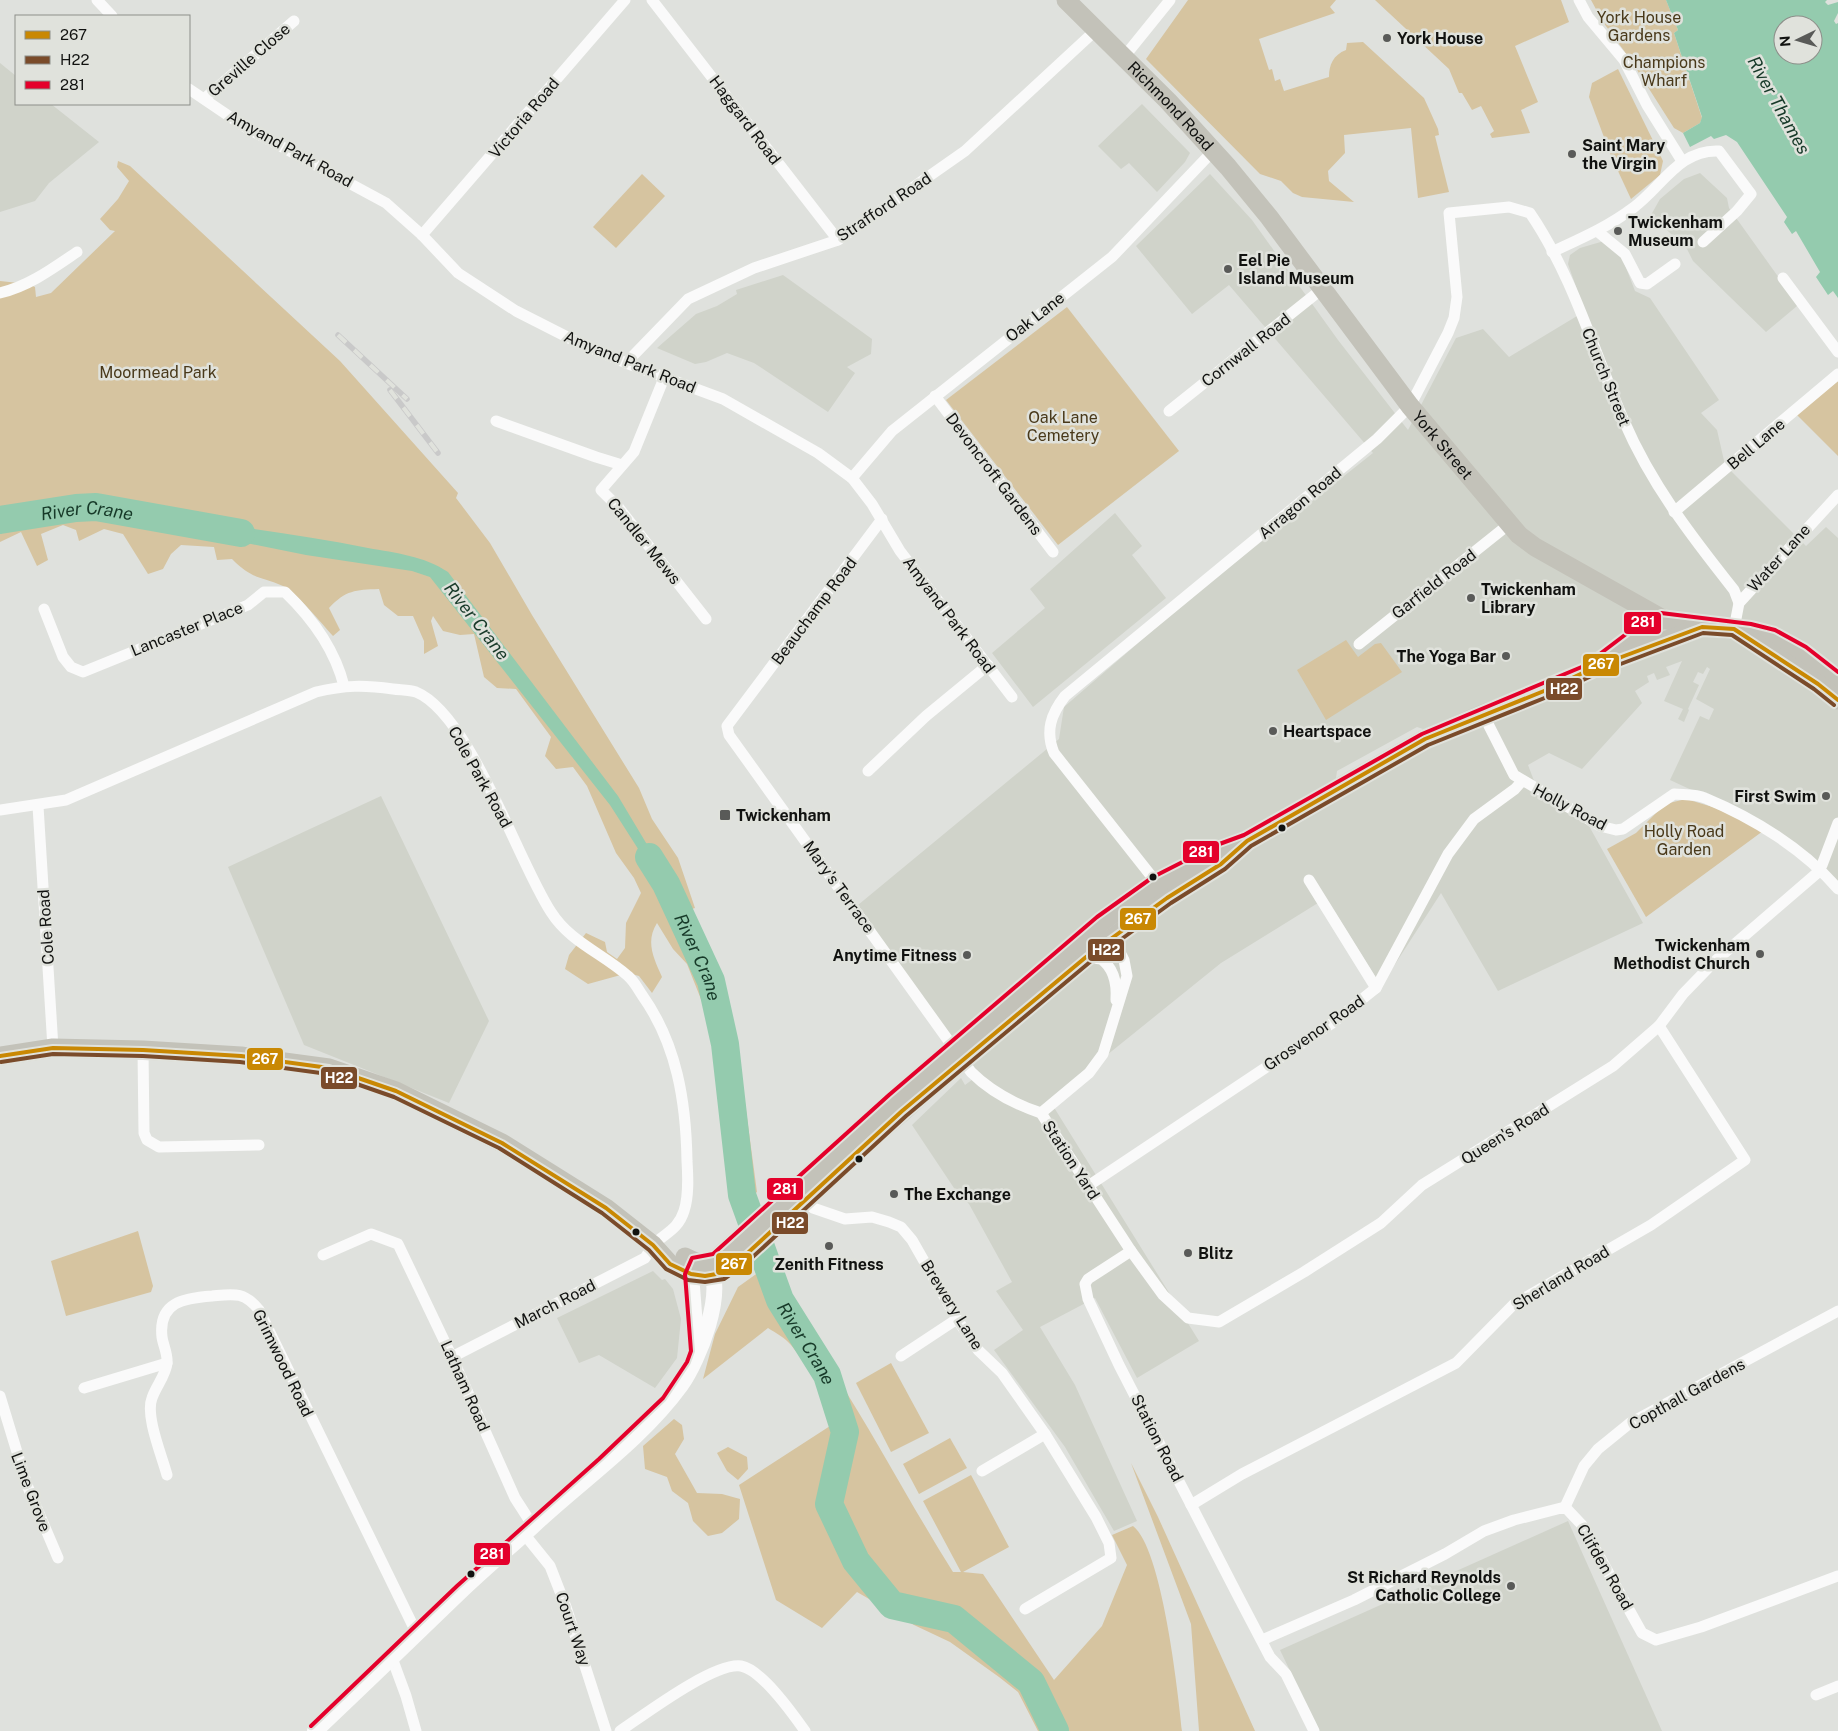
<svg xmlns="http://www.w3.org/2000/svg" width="1838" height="1731" font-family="'Public Sans',sans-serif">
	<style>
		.built { fill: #d0d3ca; fill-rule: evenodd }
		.green { fill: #d6c4a0 }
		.water { fill: #94cbae; fill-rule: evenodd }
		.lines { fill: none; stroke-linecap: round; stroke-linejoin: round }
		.river { stroke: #94cbae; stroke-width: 28 }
		.street { stroke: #fafafa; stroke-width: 11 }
		.secondary { stroke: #fafafa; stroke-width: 16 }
		.primary { stroke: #c3c2b9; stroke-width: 19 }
		.rail-casing { stroke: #c9c9c9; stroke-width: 5.5 }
		.rail { stroke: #e0e2dc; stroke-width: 4; stroke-dasharray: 11; stroke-linecap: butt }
		.bus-1-casing { stroke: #e0e2dc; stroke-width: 8 }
		.bus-2-casing { stroke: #e0e2dc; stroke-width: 8 }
		.bus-3-casing { stroke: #e0e2dc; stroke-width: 8 }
		.bus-1 { stroke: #c98803; stroke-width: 4 }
		.bus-2 { stroke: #7a4b2a; stroke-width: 4 }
		.bus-3 { stroke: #e4002b; stroke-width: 4 }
		.poi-dot { fill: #595a58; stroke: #e0e2dc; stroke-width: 2 }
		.bus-dot { fill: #111210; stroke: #e0e2dc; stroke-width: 2 }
		.labels { text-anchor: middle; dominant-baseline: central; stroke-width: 5; stroke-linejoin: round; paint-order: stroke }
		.park-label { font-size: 16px; fill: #49391a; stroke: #e0e2dc }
		.poi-label { font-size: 16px; font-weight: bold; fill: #111210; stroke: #e0e2dc; text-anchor: start }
		.street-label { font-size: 16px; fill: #111210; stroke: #e0e2dc }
		.water-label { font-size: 18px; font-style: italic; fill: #173a29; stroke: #e0e2dc }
		.line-badge { stroke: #e0e2dc; stroke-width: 2 }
		.badge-label { font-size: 14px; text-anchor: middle; font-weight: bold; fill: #fff }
	</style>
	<rect width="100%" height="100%" fill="#dfe1dd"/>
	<g class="built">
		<path d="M0,63L16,76V104H51L99,142L49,183L35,201L0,212Z"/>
		<path d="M1142,104L1190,153L1185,162L1157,192L1129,163L1121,169L1098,146Z"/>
		<path d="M1700,173L1727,198L1729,208L1797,303V306L1766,332L1693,261L1687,249L1651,215L1660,199L1684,179Z"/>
		<path d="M1210,174L1252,220L1338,340L1408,430L1456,338L1483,329L1509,357L1582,313L1580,298L1568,264L1570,255L1580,248L1604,241L1620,252L1635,291L1650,298L1719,400L1701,413L1717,430L1725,465L1806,546L1826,527L1838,538V890L1763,823L1670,780L1700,716L1709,720L1714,709L1696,699L1710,669L1707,667L1703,674L1698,672L1693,682L1699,685L1688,709L1689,710L1684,722L1678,719L1683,709L1664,701L1682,661L1666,667L1670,675L1657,680L1654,673L1647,676L1649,682L1635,691L1642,703L1582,769L1549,753L1528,765L1536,786L1589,826L1643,923L1498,991L1441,893L1381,986L1326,898L1221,963L1050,1101L1199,1341L1137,1378L1095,1298L1040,1327L1075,1385L1137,1521L1114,1531L1065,1447L994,1350L1023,1330L996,1291L1012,1282L969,1204L956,1191L912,1125L961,1078L965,1085L980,1074L967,1060L876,934L858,905L1059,739L1064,707L1188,600L1373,453L1229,285L1192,314L1136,246ZM1417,727L1423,729L1336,778L1337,771Z"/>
		<path d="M783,275L872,339L871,354L847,367L855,373L828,412L754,363L727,353L706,362L695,364L657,348L696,314L717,306L737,294L736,290Z"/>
		<path d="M1115,513L1142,546L1132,555L1166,598L1033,707L992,653L1045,608L1030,589Z"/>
		<path d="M381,796L489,1021L449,1103L304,1045L228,867Z"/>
		<path d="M653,1271L662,1280L665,1279L673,1289L681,1319L677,1358L655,1388L599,1355L579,1363L557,1318Z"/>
		<path d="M1568,1521L1662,1731H1319L1280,1650Z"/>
	</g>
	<g class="green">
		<path d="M1188,0H1336L1330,7L1335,13L1259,39L1269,70L1272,69L1275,81L1280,79L1284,91L1329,77C1329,65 1333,55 1346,50L1347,43L1363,42L1424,98L1438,129L1439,135L1435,136L1449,192L1418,198L1411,128L1344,135L1345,153L1328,171L1329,181L1354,202L1302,197L1293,193L1281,181L1260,174L1146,59Z"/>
		<path d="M1375,0H1561L1569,22L1515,46L1538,102L1521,110L1530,133L1492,138L1490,134L1494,131L1481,106L1472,110L1462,93H1459L1449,69Z"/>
		<path d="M1591,0H1666L1678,30L1674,33L1702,118L1700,123L1683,133L1674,128L1630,59L1603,22Z"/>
		<path d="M1618,69L1663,161L1660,175L1631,199L1611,156L1589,97L1592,83Z"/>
		<path d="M118,161L130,166L340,361L458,493L456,498L490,543L532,615L639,788L652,819L678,858L695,908L692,909L713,973L729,1012L736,1036L757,1192L739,1207L729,1174L720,1073L714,1032L687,964L673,949L657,923C645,942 654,959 662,977L652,993L639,976L628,973L588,984L565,969L569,955L586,933L605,942L607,952L617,959L625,948L626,923L641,893L634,878L616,853L587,786L573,767L556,769L545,756L551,737L516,689L497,688L484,677L474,634L460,635L443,631L433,616L431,621L438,646L424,654V641L413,616H398L384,605L379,589C355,590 346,590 329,608L340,630L333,636C322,624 297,593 283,586C258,575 253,580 232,559L217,560L214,547L181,545L171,554L163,569L148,574L123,534L104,529L79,541L76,530L63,525L41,534L48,560L37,566L21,532L0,542V281L28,284L35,287L36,297L51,293L115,231L110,230L100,219L118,199L129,181L117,167Z"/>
		<path d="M642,174L665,196L616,248L593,227Z"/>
		<path d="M1067,307L1179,451L1058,545L946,400Z"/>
		<path d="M1838,381V456L1796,414Z"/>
		<path d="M1346,640L1358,657L1375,644L1381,643L1402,672L1326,720L1297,670Z"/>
		<path d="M1686,799L1716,808L1763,831L1646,917L1607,849L1636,833L1665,804Z"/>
		<path d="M138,1231L153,1286L151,1292L66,1316L51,1261Z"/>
		<path d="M759,1272C838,1361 890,1472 953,1572H961L923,1501L971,1475L1009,1547L963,1572L983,1574L1054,1680L1102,1626L1127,1565L1112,1535L1133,1526C1162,1548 1178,1691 1182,1731H1038L1018,1692L999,1677L950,1642L914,1625L857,1592L822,1628L776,1600L739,1485L830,1426C827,1397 809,1367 791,1345C785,1338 776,1333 768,1328L703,1379L715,1334L738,1287Z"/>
		<path d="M891,1363L929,1433L891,1452L856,1383Z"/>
		<path d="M674,1419L682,1425L684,1439L675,1454L697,1493L722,1494L740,1499L739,1519L722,1533L708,1536L693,1521L688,1503L672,1491L667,1477L645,1469L643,1446Z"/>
		<path d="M950,1438L967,1468L919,1494L903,1464Z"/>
		<path d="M728,1447L747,1457L748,1469L738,1480L727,1471L717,1453Z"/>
		<path d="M1131,1463L1158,1517L1255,1731H1199L1191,1624Z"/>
	</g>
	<g class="water">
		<path d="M1666,0H1827L1825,2L1828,5L1838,2V13L1834,21L1836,24L1838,23V298L1833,291L1828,295L1816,277L1820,272L1796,231L1792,234L1784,222L1787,217L1737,142L1726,135L1714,139L1711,136L1690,147L1683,133L1700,123L1702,117L1674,33L1678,30ZM1783,25H1813V55H1783Z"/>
		<path d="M205,522C260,530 314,537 368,548C396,553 424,556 448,572L618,796L673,888L665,891L610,805L430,577L412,571L306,555L202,534Z"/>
	</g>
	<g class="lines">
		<g class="river">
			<path id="s1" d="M0,520L76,508L96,507L241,533"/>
			<path id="s2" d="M649,857L666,884L711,981L725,1044L742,1195L780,1300L827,1375L845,1432L829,1504L856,1561L892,1605L954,1619L1031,1682L1055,1731"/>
		</g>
		<g class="street">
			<path d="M97,0L112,16"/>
			<path d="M652,0L838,240"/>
			<path d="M1579,0L1588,17L1624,60L1647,105L1682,161"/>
			<path d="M1124,57L1170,0"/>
			<path d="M189,89L245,127L386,203L422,235L458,273L516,311L577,342L626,363L723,399L818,453L852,478L872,504L900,551L1012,697"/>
			<path d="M204,99L294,21"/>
			<path d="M1597,231L1625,254L1640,283L1647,284L1675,264"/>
			<path d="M422,235L625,0"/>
			<path d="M1552,252C1580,239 1608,227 1633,208C1662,187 1679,149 1719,151L1751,194L1737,211L1703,242"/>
			<path d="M1783,278L1838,352"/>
			<path d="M0,293C29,286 52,269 77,252"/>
			<path d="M626,363L688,299L754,268L838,240L965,151L1096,30"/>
			<path d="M664,378L634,452L601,490L619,508L706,619"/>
			<path d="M935,396L1053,552"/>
			<path d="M1169,411L1322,289"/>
			<path d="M496,421L596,457L622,465"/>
			<path d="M852,478L892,431L1112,257L1213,151"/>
			<path d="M1674,512L1838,374"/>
			<path d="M882,519L727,726L729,735L971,1072C991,1092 1014,1104 1041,1113L1131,1251L1163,1295L1188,1318L1219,1322L1304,1272L1381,1223L1422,1185L1613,1066L1659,1026L1683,994L1714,962L1816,874L1822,865L1838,823"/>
			<path d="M44,609L63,657L71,667L83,672L248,605L264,592H285C311,617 335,650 344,686"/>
			<path d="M1734,629L1739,603L1838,495"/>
			<path d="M1359,644L1508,525"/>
			<path d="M1483,714L1514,775L1600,826L1616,830L1623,829L1674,794C1684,795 1696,794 1705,798C1753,818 1804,849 1838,889"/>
			<path d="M868,771L926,716L988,665"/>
			<path d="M38,806L53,1048"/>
			<path d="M0,810L66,800L316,692C345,685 364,685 393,689C400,690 410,690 416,692C470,714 518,862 551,912C570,942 602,953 628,976C634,981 638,989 642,995C677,1044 686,1102 687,1161C688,1177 689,1196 684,1211C678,1230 665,1233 653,1245C650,1249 648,1254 645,1258L452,1357"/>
			<path d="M1309,880L1376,988"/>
			<path d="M1156,882L1054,753C1045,731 1051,714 1065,696L1377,439L1410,406L1448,333L1454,318L1457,297L1449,213L1509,207L1530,213C1573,276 1594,352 1624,421C1651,484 1692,537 1734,590L1739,603"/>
			<path d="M1086,957L1101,959C1114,968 1117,984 1116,1000"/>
			<path d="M143,1050L144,1133L147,1140L159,1147L259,1145"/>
			<path d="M1041,1113L1089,1073L1103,1054L1127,976L1124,960L1112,937"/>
			<path d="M1088,1186L1331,1024L1376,988L1448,854L1474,819L1515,789L1522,781"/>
			<path d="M804,1200L813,1208L845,1219L872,1217L889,1222L901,1227L912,1240L957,1319L978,1350L1002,1373L1045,1434L1096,1517L1109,1543L1111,1558L1025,1609"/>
			<path d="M1131,1251L1088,1279L1085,1284L1088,1299L1119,1365L1237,1594L1270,1657L1286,1674L1314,1731"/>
			<path d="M323,1255L371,1234L398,1244L452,1357L515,1498L533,1526"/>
			<path d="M901,1356L957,1319"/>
			<path d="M84,1388L167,1363"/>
			<path d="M0,1396L27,1485L58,1558"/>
			<path d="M982,1471L1045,1434"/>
			<path d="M167,1475C162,1456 145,1416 152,1398C156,1386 166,1375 167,1363C168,1354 163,1345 162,1337C158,1302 184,1298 212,1296C233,1294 244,1291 259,1310L417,1634"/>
			<path d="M1191,1505L1242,1474L1456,1363L1514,1304L1651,1225L1745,1160L1659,1026"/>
			<path d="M1565,1507L1584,1466L1598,1449L1630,1423L1838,1311"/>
			<path d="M525,1535L550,1566L566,1607L606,1731"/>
			<path d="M1262,1640L1354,1600L1445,1554L1484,1531L1514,1520L1565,1507L1582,1525L1642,1633L1656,1640L1701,1627L1838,1576"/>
			<path d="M392,1658L406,1696L416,1731"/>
			<path d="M1816,1695L1838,1686"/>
			<path d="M620,1731C644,1715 714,1662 741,1666C762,1670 793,1714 805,1731"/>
		</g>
		<g class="secondary">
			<path d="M696,1264L691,1274L697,1352"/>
			<path d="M315,1731C364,1685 412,1638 460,1592C484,1569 509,1548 533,1526C582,1480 641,1440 681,1385C698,1361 727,1291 708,1264"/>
		</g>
		<g class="primary">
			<path id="s3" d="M1066,0L1168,101L1228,167L1269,217L1410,406L1519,535L1535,547L1663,619L1688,625L1762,633L1808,657L1838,680"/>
			<path d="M1737,631L1818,684L1838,700"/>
			<path d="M1607,658L1634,634L1663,619"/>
			<path d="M0,1056L53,1048L143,1050L241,1056L329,1068L396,1091L502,1143L606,1208L653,1245L670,1264L691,1274L705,1276L722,1273L740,1260L824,1181L975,1048L1086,957L1167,898L1221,864L1247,841L1425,739L1483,714L1544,691L1600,665L1702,627"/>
			<path d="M685,1257C697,1263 703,1266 716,1259C807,1178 897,1097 989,1018C1065,952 1136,883 1232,847"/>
		</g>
		<g class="rail-casing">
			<g id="rail">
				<path d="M338,335L407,399"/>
				<path d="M390,390L438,453"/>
			</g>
		</g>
		<use href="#rail" class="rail"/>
		<g class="bus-1-casing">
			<path id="bus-1" d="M0,1056L53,1048L143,1050L241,1056L329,1068L396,1091L502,1143L606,1208L653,1245L670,1264L691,1274L705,1276L722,1273L740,1260L902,1111L1086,957L1167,898L1221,864L1247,841L1425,739L1544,691L1600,665L1702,627L1734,629L1818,684L1838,700"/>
		</g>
		<g class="bus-2-casing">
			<path id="bus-2" d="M1,1062L53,1054L143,1056L240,1062L328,1074L394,1097L499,1148L602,1213L649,1250L666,1269L688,1280L705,1282L724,1279L744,1265L906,1116L1090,962L1171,903L1225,869L1251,846L1428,745L1547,697L1602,671L1703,633L1732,635L1814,689L1834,705"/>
		</g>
		<g class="bus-3-casing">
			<path id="bus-3" d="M311,1726L457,1586L599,1459L663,1398L687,1362L691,1351L685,1274L692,1258L713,1254L889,1095L1097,917L1153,877L1214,846L1244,835L1422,734L1584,666L1638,625L1661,613L1751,624L1775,630L1806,647L1838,672"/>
		</g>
		<use href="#bus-1" class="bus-1"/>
		<use href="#bus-2" class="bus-2"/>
		<use href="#bus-3" class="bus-3"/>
	</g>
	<g class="poi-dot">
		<circle cx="1387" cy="38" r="5"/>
		<circle cx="1572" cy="154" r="5"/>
		<circle cx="1618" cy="231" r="5"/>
		<circle cx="1228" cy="269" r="5"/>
		<circle cx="1471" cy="598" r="5"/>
		<circle cx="1506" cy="656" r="5"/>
		<circle cx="1273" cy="731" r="5"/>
		<circle cx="1826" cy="796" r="5"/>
		<rect x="719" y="809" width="12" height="12" rx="2.5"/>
		<circle cx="1760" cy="954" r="5"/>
		<circle cx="967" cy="955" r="5"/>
		<circle cx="894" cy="1194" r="5"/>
		<circle cx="829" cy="1246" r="5"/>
		<circle cx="1188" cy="1253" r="5"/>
		<circle cx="1511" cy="1586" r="5"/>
	</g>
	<g class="bus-dot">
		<circle cx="1282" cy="828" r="4.5"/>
		<circle cx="1153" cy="877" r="4.5"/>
		<circle cx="859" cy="1159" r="4.5"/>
		<circle cx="636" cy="1232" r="4.5"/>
		<circle cx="471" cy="1574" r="4.5"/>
	</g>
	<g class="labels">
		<g class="park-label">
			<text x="1639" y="17">York House<tspan x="1639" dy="18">Gardens</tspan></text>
			<text x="1664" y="62">Champions<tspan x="1664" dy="18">Wharf</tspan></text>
			<text x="158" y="372">Moormead Park</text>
			<text x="1063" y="417">Oak Lane<tspan x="1063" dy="18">Cemetery</tspan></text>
			<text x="1684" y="831">Holly Road<tspan x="1684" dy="18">Garden</tspan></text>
		</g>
		<g class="poi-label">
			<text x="1397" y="38">York House</text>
			<text x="1582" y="145">Saint Mary<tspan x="1582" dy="18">the Virgin</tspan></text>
			<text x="1628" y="222">Twickenham<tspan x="1628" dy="18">Museum</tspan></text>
			<text x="1238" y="260">Eel Pie<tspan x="1238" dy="18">Island Museum</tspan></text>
			<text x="1481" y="589">Twickenham<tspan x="1481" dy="18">Library</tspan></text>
			<text x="1496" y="656" text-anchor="end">The Yoga Bar</text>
			<text x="1283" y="731">Heartspace</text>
			<text x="1816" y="796" text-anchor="end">First Swim</text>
			<text x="736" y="815">Twickenham</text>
			<text x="1750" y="945" text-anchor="end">Twickenham<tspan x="1750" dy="18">Methodist Church</tspan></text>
			<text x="957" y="955" text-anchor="end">Anytime Fitness</text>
			<text x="904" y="1194">The Exchange</text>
			<text x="1198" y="1253">Blitz</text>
			<text x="829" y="1264" text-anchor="middle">Zenith Fitness</text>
			<text x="1501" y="1577" text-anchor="end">St Richard Reynolds<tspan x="1501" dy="18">Catholic College</tspan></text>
		</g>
		<g class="street-label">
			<text transform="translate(249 60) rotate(-41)">Greville Close</text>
			<text stroke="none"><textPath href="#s3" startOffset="149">Richmond Road</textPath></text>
			<text transform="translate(524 118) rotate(-50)">Victoria Road</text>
			<text transform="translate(745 120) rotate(53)">Haggard Road</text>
			<text transform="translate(290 149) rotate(29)">Amyand Park Road</text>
			<text transform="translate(884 207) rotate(-34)">Strafford Road</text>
			<text transform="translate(1035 317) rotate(-38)">Oak Lane</text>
			<text transform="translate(1246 350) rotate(-38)">Cornwall Road</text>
			<text transform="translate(630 362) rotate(22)">Amyand Park Road</text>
			<text transform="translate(1606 377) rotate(68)">Church Street</text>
			<text transform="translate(1756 444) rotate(-40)">Bell Lane</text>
			<text stroke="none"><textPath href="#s3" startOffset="584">York Street</textPath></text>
			<text transform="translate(994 474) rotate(53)">Devoncroft Gardens</text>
			<text transform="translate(1300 503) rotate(-40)">Arragon Road</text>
			<text transform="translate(644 541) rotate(51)">Candler Mews</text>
			<text transform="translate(1779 558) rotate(-48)">Water Lane</text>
			<text transform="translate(1434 584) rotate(-38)">Garfield Road</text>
			<text transform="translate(814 611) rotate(-53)">Beauchamp Road</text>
			<text transform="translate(949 615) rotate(53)">Amyand Park Road</text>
			<text transform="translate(187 629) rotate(-22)">Lancaster Place</text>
			<text transform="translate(480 777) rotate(61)">Cole Park Road</text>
			<text transform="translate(1570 807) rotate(28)">Holly Road</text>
			<text transform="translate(839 887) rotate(54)">Mary's Terrace</text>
			<text transform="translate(46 927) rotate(-94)">Cole Road</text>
			<text transform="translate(1314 1033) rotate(-35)">Grosvenor Road</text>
			<text transform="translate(1505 1134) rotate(-32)">Queen's Road</text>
			<text transform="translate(1071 1160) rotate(57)">Station Yard</text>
			<text transform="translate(1561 1278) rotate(-31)">Sherland Road</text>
			<text transform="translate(555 1304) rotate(-27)">March Road</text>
			<text transform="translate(952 1305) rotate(58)">Brewery Lane</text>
			<text transform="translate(283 1363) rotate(64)">Grimwood Road</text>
			<text transform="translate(465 1386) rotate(66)">Latham Road</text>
			<text transform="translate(1687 1394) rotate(-29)">Copthall Gardens</text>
			<text transform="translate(1157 1438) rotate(63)">Station Road</text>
			<text transform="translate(31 1492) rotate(69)">Lime Grove</text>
			<text transform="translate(1605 1567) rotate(60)">Clifden Road</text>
			<text transform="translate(573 1629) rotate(71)">Court Way</text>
		</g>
		<g class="water-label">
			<text transform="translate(1779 105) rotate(61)">River Thames</text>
			<text stroke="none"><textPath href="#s1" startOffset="88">River Crane</textPath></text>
			<text transform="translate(477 621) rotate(52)">River Crane</text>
			<text stroke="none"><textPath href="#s2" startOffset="112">River Crane</textPath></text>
			<text stroke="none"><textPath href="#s2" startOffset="518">River Crane</textPath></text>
		</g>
	</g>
	<g class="line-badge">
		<rect x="1623" y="611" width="39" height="24" rx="5" fill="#e4002b"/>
		<rect x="1582" y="653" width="38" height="24" rx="5" fill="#c98803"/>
		<rect x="1545" y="677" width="38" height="24" rx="5" fill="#7a4b2a"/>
		<rect x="1182" y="840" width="38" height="24" rx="5" fill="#e4002b"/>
		<rect x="1119" y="907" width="38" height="24" rx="5" fill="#c98803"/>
		<rect x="1087" y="938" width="38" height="24" rx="5" fill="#7a4b2a"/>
		<rect x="246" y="1047" width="38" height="24" rx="5" fill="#c98803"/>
		<rect x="320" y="1066" width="38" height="24" rx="5" fill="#7a4b2a"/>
		<rect x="766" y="1177" width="38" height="24" rx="5" fill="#e4002b"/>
		<rect x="771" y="1211" width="38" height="24" rx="5" fill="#7a4b2a"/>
		<rect x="715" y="1252" width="38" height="24" rx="5" fill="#c98803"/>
		<rect x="473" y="1542" width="38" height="24" rx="5" fill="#e4002b"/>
	</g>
	<g class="badge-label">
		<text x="1643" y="627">281</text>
		<text x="1601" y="669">267</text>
		<text x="1564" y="694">H22</text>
		<text x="1201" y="857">281</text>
		<text x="1138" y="924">267</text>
		<text x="1106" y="955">H22</text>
		<text x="265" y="1064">267</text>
		<text x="339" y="1083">H22</text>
		<text x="785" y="1194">281</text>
		<text x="790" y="1228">H22</text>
		<text x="734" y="1269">267</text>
		<text x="492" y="1559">281</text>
	</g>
	<rect x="15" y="15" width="175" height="90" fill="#e0e2dc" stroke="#8d8f8a"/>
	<rect x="25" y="31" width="25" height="8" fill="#c98803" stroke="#8d8f8a"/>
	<text x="60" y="40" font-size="15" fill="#111210">267</text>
	<rect x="25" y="56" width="25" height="8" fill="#7a4b2a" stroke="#8d8f8a"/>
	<text x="60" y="65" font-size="15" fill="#111210">H22</text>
	<rect x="25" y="81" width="25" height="8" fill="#e4002b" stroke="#8d8f8a"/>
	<text x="60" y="90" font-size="15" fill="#111210">281</text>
	<g transform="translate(1798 40) rotate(265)"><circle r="24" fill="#e0e2dc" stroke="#8d8f8a"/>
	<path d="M0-4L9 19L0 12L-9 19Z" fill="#595a58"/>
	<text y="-8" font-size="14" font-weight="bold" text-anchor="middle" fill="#111210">N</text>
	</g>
</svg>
